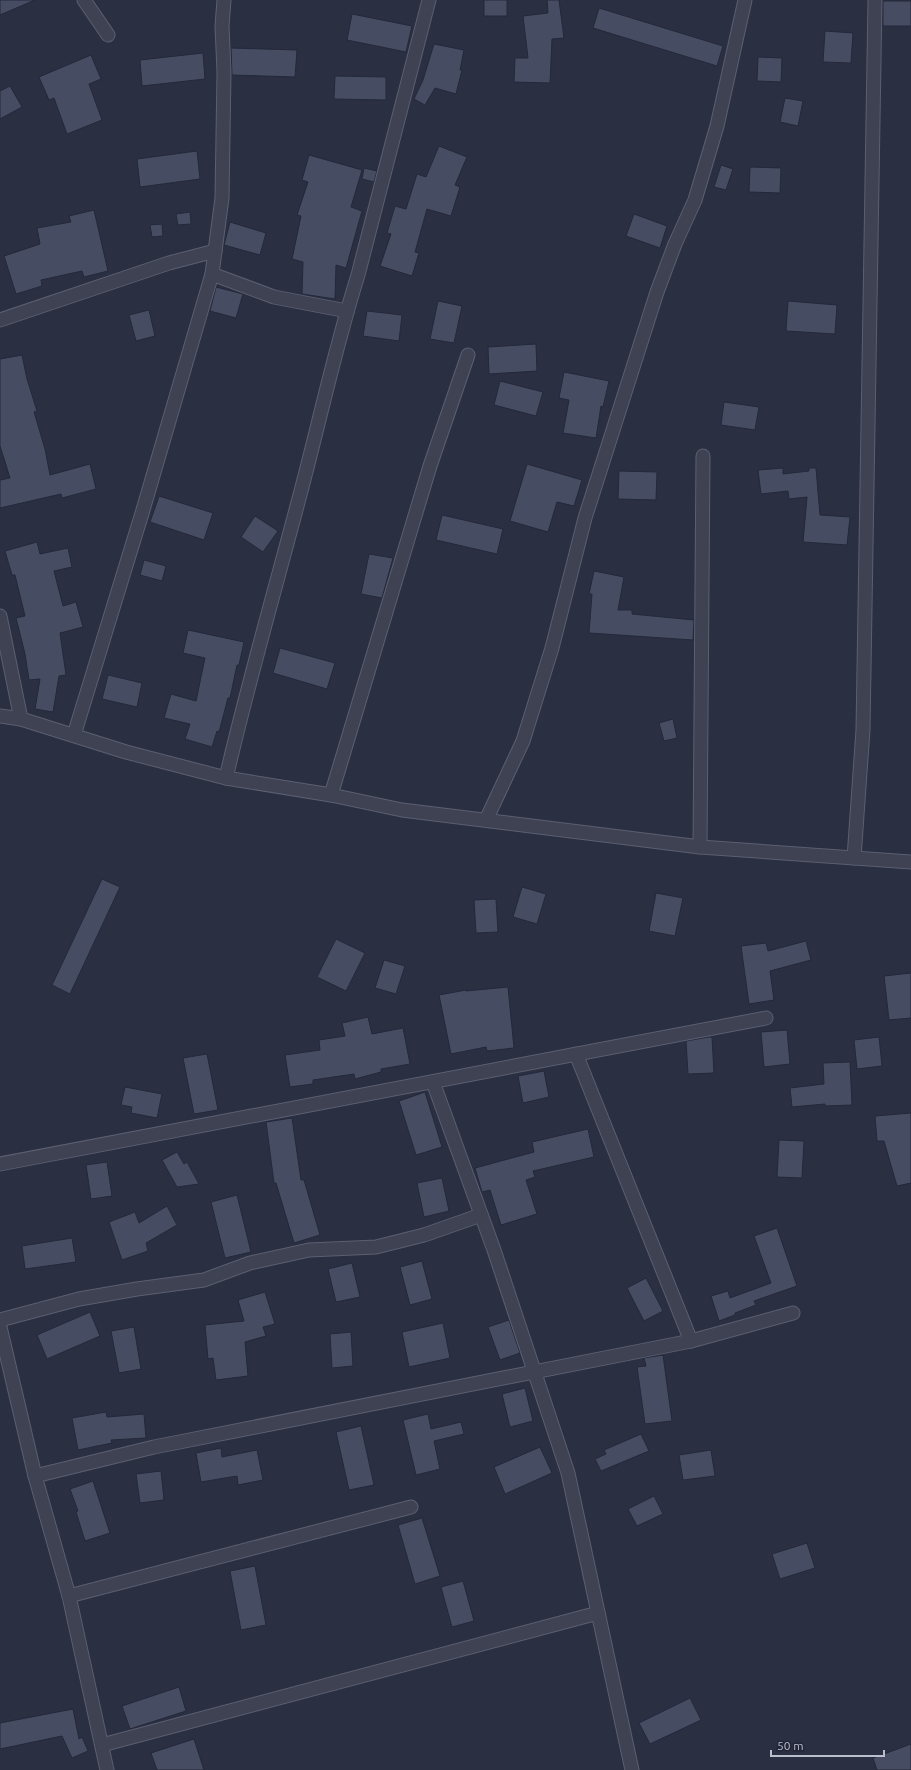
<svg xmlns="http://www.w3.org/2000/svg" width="911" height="1770" font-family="Ubuntu,sans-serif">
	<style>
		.building { fill: #464c62; stroke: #24283a }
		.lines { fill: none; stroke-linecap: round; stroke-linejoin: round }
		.minor-casing { stroke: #5c5f70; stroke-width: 15 }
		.minor { stroke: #3e4252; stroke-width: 13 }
	</style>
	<rect width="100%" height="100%" fill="#2a2f42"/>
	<g class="building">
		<path d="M0,0H35L0,15Z"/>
		<rect x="484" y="0" width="23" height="16"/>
		<path d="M547,0H559L564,38L552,39L550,83L514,82L515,58H528L523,16L548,13Z"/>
		<rect x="883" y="1" width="28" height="25"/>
		<path d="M599,8L723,46L717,66L593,28Z"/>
		<path d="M352,14L412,26L406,52L347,40Z"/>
		<path d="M825,31L853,33L851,63L823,62Z"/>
		<path d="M434,44L464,50L460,70H462L456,94L435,88L425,105L414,99L423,80Z"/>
		<path d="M231,48L297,50L295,77L232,75Z"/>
		<path d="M203,53L205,79L142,86L140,60Z"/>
		<path d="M91,55L101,79L89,84L102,120L67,134L54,98L49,100L39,77Z"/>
		<path d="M758,57L782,58L781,82L757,81Z"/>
		<path d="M335,76L386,77V100L334,99Z"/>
		<path d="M10,86L22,107L0,119V91Z"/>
		<path d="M785,98L803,101L798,126L780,122Z"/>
		<path d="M439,146L467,157L455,185L460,187L451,216L427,209L415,252L419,253L412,276L380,266L391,234L387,233L395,206L406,209L417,174L426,177Z"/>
		<path d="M197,151L200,179L140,187L137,159Z"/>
		<path d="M309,155L362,170L351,207L362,211L346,268L336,265L335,299L302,294L303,262L292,259L301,216L297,215L308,182L302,180Z"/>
		<path d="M721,165L733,169L726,190L714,187Z"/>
		<path d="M750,167L781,168L780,193L749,192Z"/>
		<path d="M364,168L377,171L374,182L362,179Z"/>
		<path d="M94,210L108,271L84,277L82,271L41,280L42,286L16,294L4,256L40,244L37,228L71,222L69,216Z"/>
		<path d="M190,212L191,224L178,225L176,214Z"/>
		<path d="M634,214L667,226L660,248L626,236Z"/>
		<path d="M230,222L266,233L260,255L224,245Z"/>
		<path d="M162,224L163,236L152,237L150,225Z"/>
		<path d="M216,287L243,294L236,318L210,311Z"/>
		<path d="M438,301L462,306L454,343L430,339Z"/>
		<path d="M788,301L837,305L835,334L786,331Z"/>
		<path d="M149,310L155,336L136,341L129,315Z"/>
		<path d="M367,311L402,315L399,341L363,336Z"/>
		<path d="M536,344L537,371L489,374L488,347Z"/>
		<path d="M22,355L27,379L37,411L34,412L45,449L50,475L90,464L96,489L62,498L61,494L0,508V480L10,478L0,446V359Z"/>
		<path d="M564,372L609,381L603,407L601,406L596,438L563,433L569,400L559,398Z"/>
		<path d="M500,381L543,392L536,416L494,405Z"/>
		<path d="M724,402L759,407L755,430L721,425Z"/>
		<path d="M527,464L582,480L574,506L557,502L548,532L510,521Z"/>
		<path d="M783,468V474L809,471V468H816L820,515L850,517L847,545L803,542L807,497L789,499L788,491L761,494L758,470Z"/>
		<path d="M619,471L657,472L656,500L618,499Z"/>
		<path d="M159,496L213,513L204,540L150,522Z"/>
		<path d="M442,515L503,529L497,554L436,540Z"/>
		<path d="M255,516L278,531L263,552L241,537Z"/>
		<path d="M37,542L40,554L68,548L72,567L54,571L63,606L76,602L83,627L60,633L66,675L59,676L53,712L35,709L40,679L29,680L25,654L16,618L25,616L15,575H12L5,551Z"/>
		<path d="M369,554L393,558L382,598L361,594Z"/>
		<path d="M144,560L166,566L162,581L140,575Z"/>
		<path d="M594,571L624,577L618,610H632V614L694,620L693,640L589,633L592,594H589Z"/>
		<path d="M188,630L244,642L239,665H237L230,698H228L219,732L217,731L212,747L185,739L190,724L164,718L171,694L196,701L205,658L183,653Z"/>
		<path d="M280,648L335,663L327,689L273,673Z"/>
		<path d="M108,675L142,683L137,707L102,699Z"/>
		<path d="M673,719L677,738L664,741L659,723Z"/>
		<path d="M102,879L120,887L70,994L52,985Z"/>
		<path d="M522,887L546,894L537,924L513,917Z"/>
		<path d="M656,893L683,898L675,936L649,931Z"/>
		<path d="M496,899L498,932L476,933L474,900Z"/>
		<path d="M336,939L365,953L346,991L317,977Z"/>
		<path d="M806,941L811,960L770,971L774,1000L749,1004L741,946L766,943L768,951Z"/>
		<path d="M384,960L405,966L396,994L375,988Z"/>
		<path d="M911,973V1018L889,1020L884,976Z"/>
		<path d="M508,987L514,1048L487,1051L486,1047L451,1054L439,995L466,990V991Z"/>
		<path d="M368,1017L372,1034L403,1028L410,1064L381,1069V1072L355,1079L354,1074L313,1080V1084L290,1087L285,1055L320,1050L319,1040L345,1036L342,1023Z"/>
		<path d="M787,1030L790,1064L764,1067L761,1032Z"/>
		<path d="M709,1037H712L714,1073L688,1074L686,1041Z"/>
		<path d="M879,1037L882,1066L857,1069L854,1040Z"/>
		<path d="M207,1054L218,1110L194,1114L183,1058Z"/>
		<path d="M850,1062L852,1105L825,1106V1104L792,1107L790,1088L824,1084L823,1063Z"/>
		<path d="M544,1071L549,1097L523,1103L518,1076Z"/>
		<path d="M125,1087L162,1094L157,1118L131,1113L132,1107L121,1105Z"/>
		<path d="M425,1092L442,1147L416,1155L399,1101Z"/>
		<path d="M911,1113V1183L897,1186L884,1141H877L875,1116Z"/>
		<path d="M292,1118L301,1180H304L320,1235L294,1243L276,1183H274L266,1122Z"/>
		<path d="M588,1129L594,1157L533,1171L535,1177L526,1180L537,1214L501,1225L490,1190L482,1192L475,1168L534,1152L532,1142Z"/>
		<path d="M779,1140L804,1141L802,1178L777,1177Z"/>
		<path d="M177,1152L184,1164L187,1162L199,1184L177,1187L162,1160Z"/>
		<path d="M107,1162L112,1196L91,1199L86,1165Z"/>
		<path d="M442,1178L449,1211L424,1217L417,1183Z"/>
		<path d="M237,1195L251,1252L225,1258L211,1202Z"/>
		<path d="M167,1206L177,1225L146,1243L148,1251L122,1260L109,1222L135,1212L139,1223Z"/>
		<path d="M777,1228L797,1286L754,1301L756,1305L735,1313V1315L719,1321L711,1296L728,1291L730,1298L771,1283L754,1236Z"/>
		<path d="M72,1238L76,1262L25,1269L22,1246Z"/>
		<path d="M422,1261L432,1299L410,1305L400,1267Z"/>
		<path d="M352,1263L360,1297L336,1302L328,1269Z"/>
		<path d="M646,1278L663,1311L644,1321L627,1288Z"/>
		<path d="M265,1292L275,1324L263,1327L266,1336L245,1342L248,1376L216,1380L213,1358L208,1359L205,1325L244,1321L238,1300Z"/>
		<path d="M90,1312L100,1336L47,1359L37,1335Z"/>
		<path d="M509,1320L520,1353L500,1360L488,1327Z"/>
		<path d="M443,1323L450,1358L409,1367L402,1332Z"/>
		<path d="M134,1327L141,1369L119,1373L111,1331Z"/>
		<path d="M351,1332L353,1366L332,1368L330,1334Z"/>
		<path d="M663,1355L672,1421L645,1424L637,1367L646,1366L644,1358Z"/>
		<path d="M525,1388L533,1421L510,1427L502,1394Z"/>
		<path d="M106,1412L107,1417L144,1414L146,1438L111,1440L112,1443L78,1450L72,1418Z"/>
		<path d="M428,1414L431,1429L461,1422L464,1434L434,1441L440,1469L416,1475L403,1420Z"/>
		<path d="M361,1426L374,1485L349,1490L336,1432Z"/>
		<path d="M641,1434L649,1451L601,1471L595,1459L606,1454L604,1450Z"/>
		<path d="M540,1447L552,1473L505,1494L494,1467Z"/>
		<path d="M221,1448L222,1457L257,1450L263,1480L238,1485L237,1476L201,1482L196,1453Z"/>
		<path d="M711,1450L715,1476L683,1480L679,1455Z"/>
		<path d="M161,1471L164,1500L140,1503L136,1474Z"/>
		<path d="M93,1481L110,1533L85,1541L76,1512L78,1511L70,1489Z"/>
		<path d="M654,1496L663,1514L637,1526L628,1509Z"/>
		<path d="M422,1518L440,1576L415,1584L398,1525Z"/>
		<path d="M807,1543L815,1568L780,1579L772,1554Z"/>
		<path d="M255,1566L266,1625L241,1630L230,1571Z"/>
		<path d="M463,1581L474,1621L452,1627L441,1587Z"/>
		<path d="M179,1687L186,1711L130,1729L122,1706Z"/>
		<path d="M690,1698L701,1720L650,1744L639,1723Z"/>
		<path d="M73,1709L79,1739L82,1737L88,1751L72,1758L62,1736L0,1749V1723Z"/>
		<path d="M194,1739L204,1770H157L151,1753Z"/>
		<path d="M911,1744V1770H877L873,1758Z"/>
	</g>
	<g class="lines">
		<g class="minor-casing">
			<g id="minor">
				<path d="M84,0L108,35"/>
				<path d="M212,274L274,297L347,311"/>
				<path d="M0,320L169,263L215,251"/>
				<path d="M0,616L21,719"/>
				<path d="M0,716L21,719L126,752L226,778L331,795L402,810L700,847L911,862"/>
				<path d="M74,735L143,510L212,274L222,198L224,72L222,26L224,0"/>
				<path d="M226,778C247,687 273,597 297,506C318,429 334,351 358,275L429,0"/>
				<path d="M331,795L430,466L468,355"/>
				<path d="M486,820L523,741L552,648L585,518L657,292L675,244L695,200L717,126L745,0"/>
				<path d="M700,847L703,456"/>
				<path d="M854,858L863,730L875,0"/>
				<path d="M576,1054L691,1341"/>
				<path d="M433,1082L494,1250L568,1473L632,1770"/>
				<path d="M0,1164L766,1018"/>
				<path d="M0,1320L79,1299L137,1289L204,1280L250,1263L309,1250L376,1247L424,1235L481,1215"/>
				<path d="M0,1327L35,1476L69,1596L107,1770"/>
				<path d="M35,1476L154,1447L691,1341L793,1313"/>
				<path d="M69,1596L411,1507"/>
				<path d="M102,1745L598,1613"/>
			</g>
		</g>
		<use href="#minor" class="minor"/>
	</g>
	<path d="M771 1750v6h113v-6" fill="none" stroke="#bbbecc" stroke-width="2"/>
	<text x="777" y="1750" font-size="12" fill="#bbbecc" stroke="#222638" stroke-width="3" paint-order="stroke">50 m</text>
</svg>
